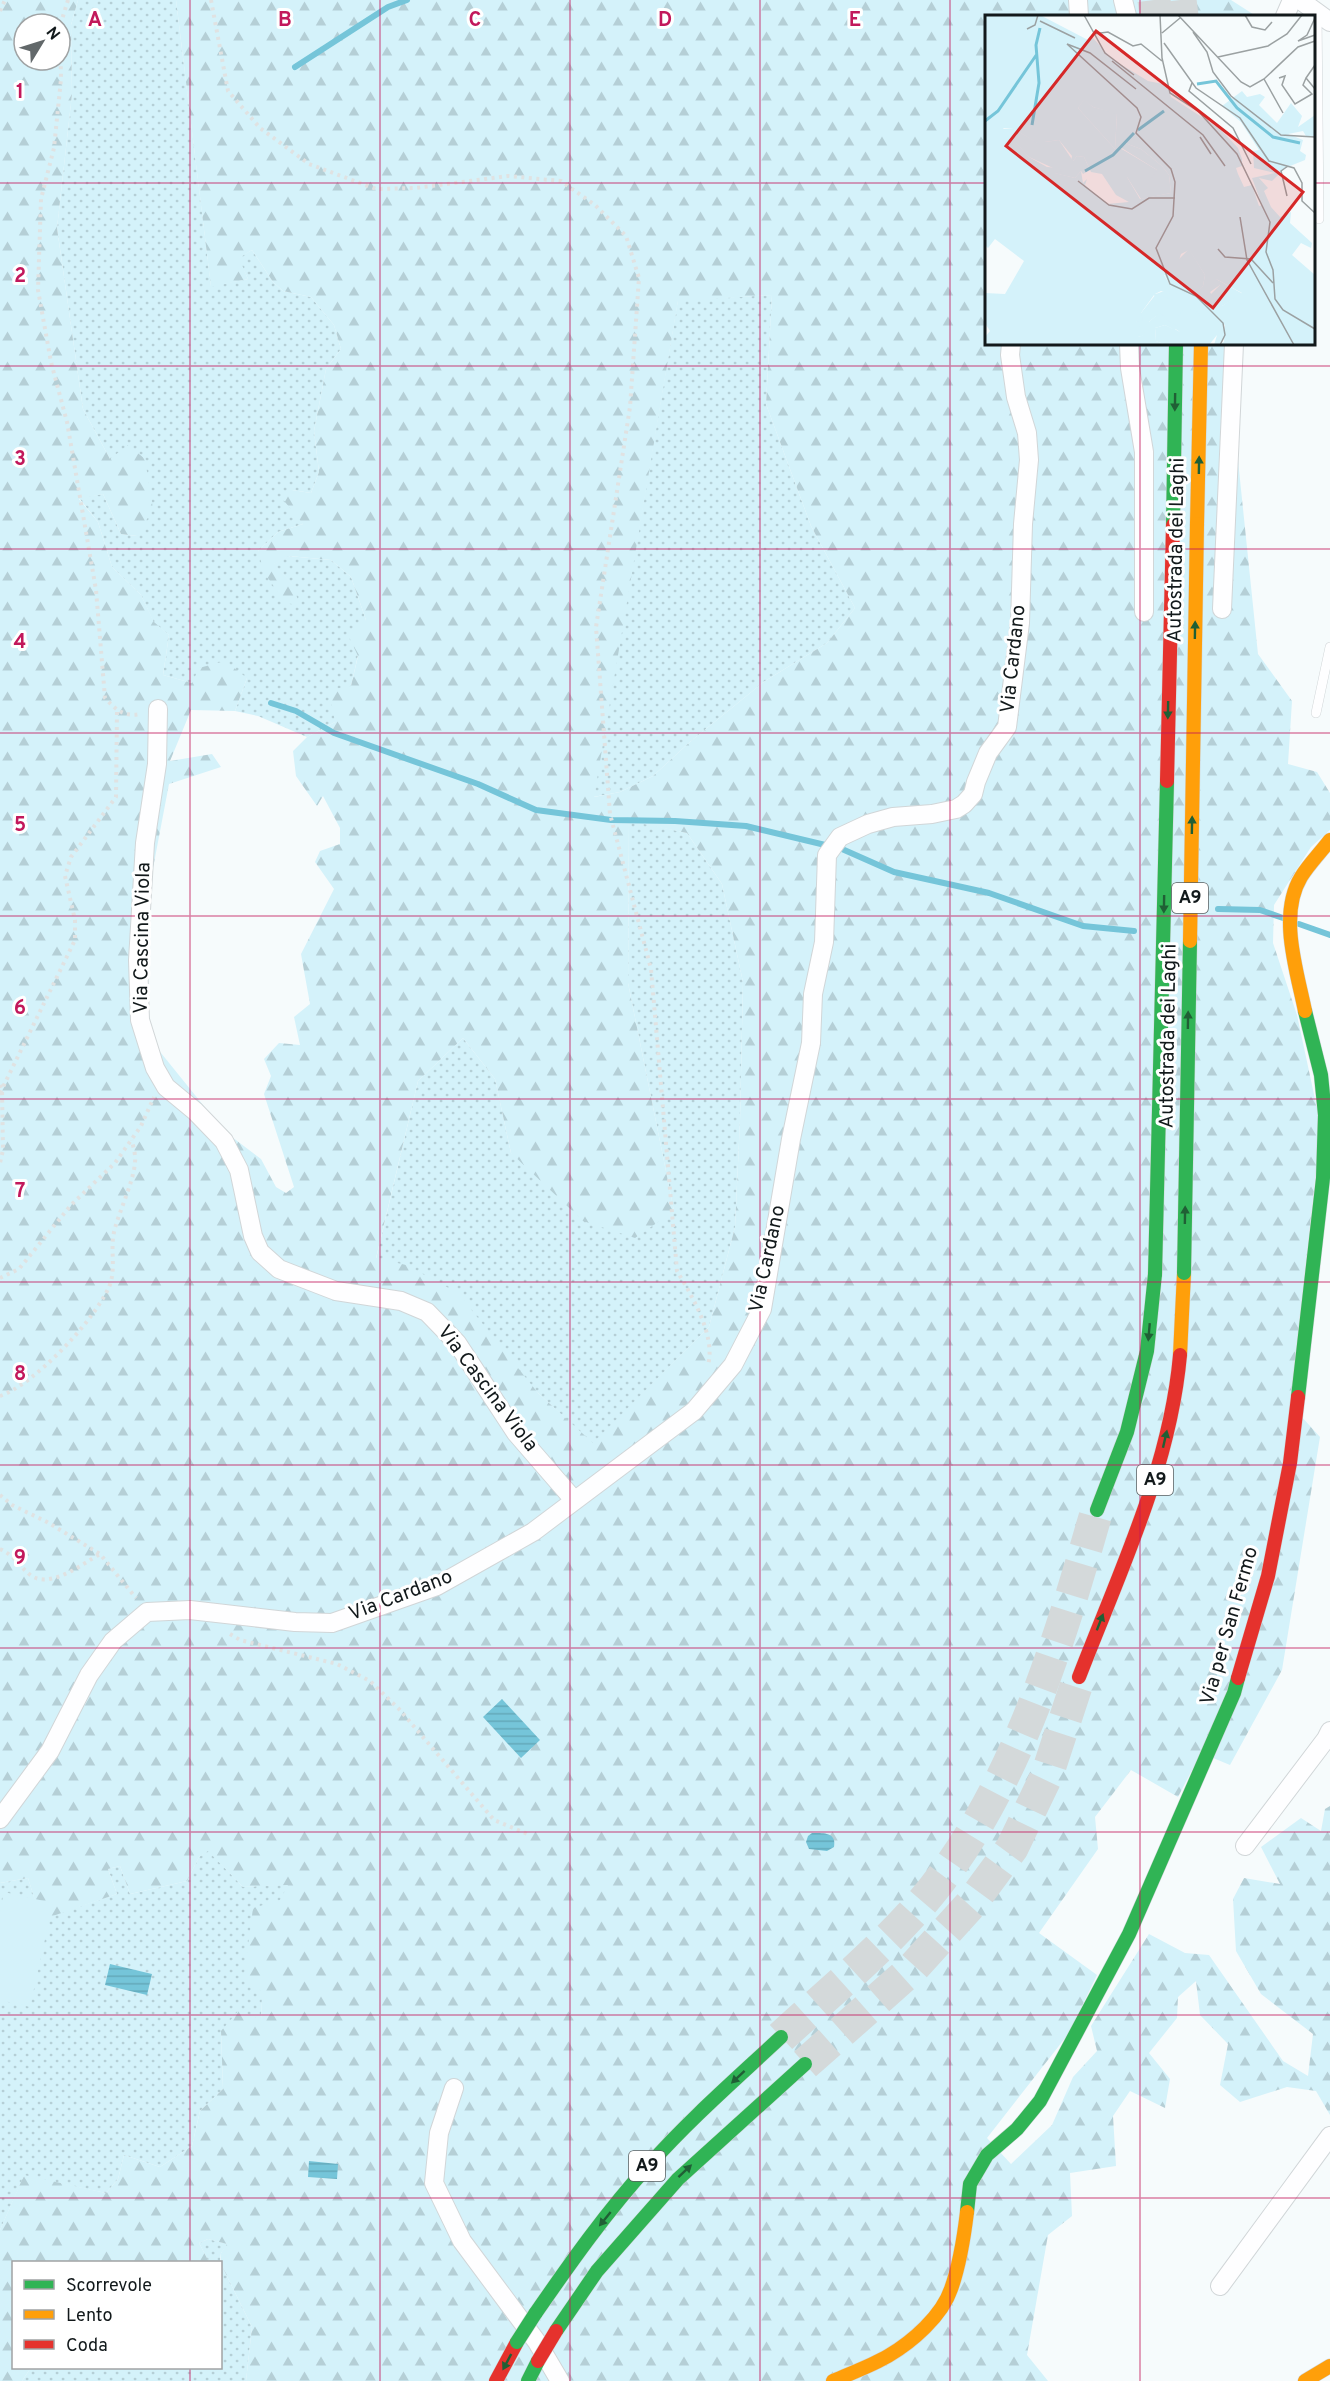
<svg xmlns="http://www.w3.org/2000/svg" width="1330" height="2381" font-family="Overpass,sans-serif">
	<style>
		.grass { fill: url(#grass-dots) }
		.forest { fill: url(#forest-firs); fill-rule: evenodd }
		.pitch { fill: #d4f2fa }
		.water { fill: url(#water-rules) }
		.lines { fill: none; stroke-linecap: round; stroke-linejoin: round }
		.stream { stroke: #75c5d9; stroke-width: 6 }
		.highway-tunnel { stroke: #d4d9da; stroke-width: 33; stroke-dasharray: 33 16; stroke-linecap: butt }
		.lane-casing { stroke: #d1d6d8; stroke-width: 10 }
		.street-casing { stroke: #d1d6d8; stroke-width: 20 }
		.fast-casing { stroke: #d1d6d8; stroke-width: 15 }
		.slow-casing { stroke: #d1d6d8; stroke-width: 15 }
		.jam-casing { stroke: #d1d6d8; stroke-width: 15 }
		.path { stroke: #e0e2e2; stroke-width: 4; stroke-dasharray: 3 4.5; stroke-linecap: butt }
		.lane { stroke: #fefeff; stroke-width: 9 }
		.street { stroke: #fefeff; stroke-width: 18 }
		.fast { stroke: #30b455; stroke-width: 14 }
		.slow { stroke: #ff9f0a; stroke-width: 14 }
		.jam { stroke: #e5322d; stroke-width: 14 }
		.fast-bridge-casing { stroke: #d1d6d8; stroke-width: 15; stroke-linecap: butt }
		.slow-bridge-casing { stroke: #d1d6d8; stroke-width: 15; stroke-linecap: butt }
		.jam-bridge-casing { stroke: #d1d6d8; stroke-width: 15; stroke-linecap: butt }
		.fast-bridge { stroke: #30b455; stroke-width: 14 }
		.slow-bridge { stroke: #ff9f0a; stroke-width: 14 }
		.jam-bridge { stroke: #e5322d; stroke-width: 14 }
		.oneway { fill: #205f35 }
		.grid { fill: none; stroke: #c2185b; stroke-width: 1.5; stroke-opacity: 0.55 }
		.labels { text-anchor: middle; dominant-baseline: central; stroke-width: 6; stroke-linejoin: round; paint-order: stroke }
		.shield { fill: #fff; stroke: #595e5f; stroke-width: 1.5 }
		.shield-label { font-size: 18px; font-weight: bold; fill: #12191b }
		.street-label { font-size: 20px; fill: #12191b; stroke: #fff }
		.inset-river { fill: none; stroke: #75c5d9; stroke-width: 3 }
		.inset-road { fill: none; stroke: #9ba1a2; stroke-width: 1.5 }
		.view { fill: #d62828; fill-opacity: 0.15; stroke: #d62828; stroke-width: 3 }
		.inset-edge { fill: none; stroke: #12191b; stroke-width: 3 }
		.grid-label { font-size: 20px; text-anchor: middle; font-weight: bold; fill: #c2185b; stroke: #fff; stroke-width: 6; stroke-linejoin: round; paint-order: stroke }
	</style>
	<defs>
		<pattern id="grass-dots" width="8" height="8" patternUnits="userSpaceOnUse" patternTransform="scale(1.5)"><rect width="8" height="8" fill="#d4f2fa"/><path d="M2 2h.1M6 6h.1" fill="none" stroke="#b5cfd6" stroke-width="1.8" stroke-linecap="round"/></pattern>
		<pattern id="forest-firs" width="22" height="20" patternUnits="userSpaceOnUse" patternTransform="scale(1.5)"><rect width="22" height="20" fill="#d4f2fa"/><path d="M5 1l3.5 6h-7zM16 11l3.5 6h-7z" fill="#b5cfd6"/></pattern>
		<pattern id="water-rules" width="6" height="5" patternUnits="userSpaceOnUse" patternTransform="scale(1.5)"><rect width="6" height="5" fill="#75c5d9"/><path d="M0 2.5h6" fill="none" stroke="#64a9ba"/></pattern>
	</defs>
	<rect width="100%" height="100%" fill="#f6fbfc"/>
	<g class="grass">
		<path d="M78,0H176L211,286L248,279L238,258L252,250L273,282L283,291L311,297L334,325L341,349L326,369L314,431L319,472L311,493L292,490L303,524L278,532L258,551L294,586L273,564L288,556L331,560L351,577L366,620L351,686L335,722L307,737L258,716L235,711L247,678L192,683L163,675L169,635L154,623L141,595L112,567L98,522L79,498L103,494L121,534L137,536L110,459L83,409L57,228L72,94L71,25Z"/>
		<path d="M772,295L766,404L811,526L855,608L827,643L765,681L691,741L653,776L620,792L593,797L678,300Z"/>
		<path d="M629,820L687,833L722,884L743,982L740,1121L735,1227L709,1327L593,1444L538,1393L376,1259L418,1081L463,1038L495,1079L511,1153L674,1211L628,983Z"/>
		<path d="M208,1850L243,1887L289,1884C271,1917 262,1983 261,2021L221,2031L223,2089L200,2111L192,2146L160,2167L124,2155L118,2179L106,2193L24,2176L0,2230V1883L28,1878L41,1919L117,1894L108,1869L120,1866L130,1894L187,1881L199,1857Z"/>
		<path d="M208,2239L228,2244L221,2253L220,2262H209L199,2243Z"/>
		<path d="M221,2264L252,2327L246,2381H22L30,2369L29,2368H220Z"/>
	</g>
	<path class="forest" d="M0,0H78L71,25L72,94L57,228L83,409L110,459L128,445L145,459L153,509L137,536L121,534L103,494L79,499L98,522L112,567L141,595L154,622L169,635L163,675L192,683L199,668L225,661L247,678L235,711L191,710L170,761L212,754L221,767L169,784L150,884L143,1011L157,1048L224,1131L261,1159L276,1187L286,1193L294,1187L264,1094L271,1076L264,1059L279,1043L300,1045L294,1017L310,1004L301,954L334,889L315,862L320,851L340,844V828L323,796L317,806L296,776L293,751L307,737L335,722L329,690L351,686L358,656L349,637L366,620L351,577L331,560L289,556L274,564L294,586L299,605L285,603L264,572L258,551L278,532L303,524L281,497L292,490L311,493L319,472L314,431L326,369L341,349L334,325L311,297L283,291L273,282L252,250L239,258L248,279L211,287L176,0H1231L1256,16H986V344H1226L1258,654L1292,701L1288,764L1317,772L1330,793V830L1311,847L1274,905L1273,943L1297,1015L1321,1127L1290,1404L1320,1437L1282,1670L1230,1765L1201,1753L1178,1797L1131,1770L1095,1817L1098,1849L1039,1933L1097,1975L1069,2033L987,2138L1011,2164L1052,2125L1073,2077L1097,2051L1091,2026L1149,1934L1185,1953L1209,1955L1283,2061L1308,2076L1313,2034L1261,1994L1236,1951L1233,1899L1244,1878L1280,1884L1261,1847L1301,1818L1321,1831L1325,1809L1330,1806V2115L1316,2091L1287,2087L1240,2102L1220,2085L1228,2044L1200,2015L1196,1981L1178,1997L1177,2018L1149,2053L1170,2079L1165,2108L1130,2091L1113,2116L1116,2166L1070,2173L1072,2216L1048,2235L1027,2355L1048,2381H246L252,2327L221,2264V2253L227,2244L208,2239L199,2243L209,2262H14V2368L30,2369L22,2381H0V2230L24,2175L106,2193L118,2179L124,2155L160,2167L192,2146L200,2111L223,2089L221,2031L239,2010L261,2020L262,1992L244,1976L253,1908L280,1900L288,1885L243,1887L208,1851L199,1857L187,1881L130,1894L120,1866L108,1869L117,1894L41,1920L28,1878L0,1883ZM24,24H60V60H24ZM772,295L766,404L811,526L855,608L827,643L765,681L691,741L653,776L620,792L594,797L678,301ZM629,821L687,833L722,884L743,982L740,1121L735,1227L709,1327L593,1443L538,1393L458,1293L406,1265L376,1258L418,1081L463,1038L495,1079L511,1153L583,1221L635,1238L674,1211L628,983Z"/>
	<path class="pitch" d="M4,1892L53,1903L30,2007L0,2000V1911Z"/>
	<g class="water">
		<path d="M502,1699L540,1740L521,1758L483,1717Z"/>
		<path d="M812,1833C823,1833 837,1832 834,1847L827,1851L809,1849L806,1842L808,1836Z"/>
		<path d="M110,1964L152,1974L147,1995L105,1985Z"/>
		<path d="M309,2161L338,2164L337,2179L308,2177Z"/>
	</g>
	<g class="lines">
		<g class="stream">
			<path d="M295,67L388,7L407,0"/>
			<path d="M271,703L296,711L334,733L478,784L536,810L611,820L675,821L746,826L842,849L894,872L989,893L1083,926L1134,931"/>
			<path d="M1218,909L1260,910L1283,918"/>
			<path d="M1299,924L1330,935"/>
		</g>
		<g class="highway-tunnel">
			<path d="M1154,0L1156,16"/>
			<path d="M1180,0L1182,16"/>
			<path d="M781,2037C833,1989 890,1943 934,1888C1018,1781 1060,1639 1097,1510"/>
			<path d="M805,2064L912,1969L971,1904L1012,1848L1047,1775L1079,1677"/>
		</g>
		<g class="lane-casing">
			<g id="lane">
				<path d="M1317,12L1319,219"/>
				<path d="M1316,713L1330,647"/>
			</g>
		</g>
		<g class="street-casing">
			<g id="street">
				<path d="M1078,0L1079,16"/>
				<path d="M1123,0L1127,16"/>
				<path d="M1300,0L1330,22"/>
				<path d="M1285,16L1292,0"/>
				<path d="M1129,344L1130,368L1144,452V612"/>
				<path d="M1222,609L1234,344"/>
				<path d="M158,709L157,764L145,843L138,960L140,1020L155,1068L166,1087L195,1111L224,1141L239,1170L253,1236L260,1252L279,1269L336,1291L401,1301L427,1312L457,1343L516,1433L574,1500"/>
				<path d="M0,1819L50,1751L89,1675L113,1641L147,1612L190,1610L295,1622L332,1623L437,1586L533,1532L694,1411L733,1365L762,1309L791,1139L811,1043L813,994L824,942L827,855L840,837L868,824L893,817L932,814L956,809L964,804L973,794L976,782L988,753L1007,727L1020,623L1023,524L1029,460L1027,433L1016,397L1010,355L1011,344"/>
				<path d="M1245,1846L1326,1739L1330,1731"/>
				<path d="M454,2088L439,2133L434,2183L462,2241L537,2342L560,2381"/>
				<path d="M1220,2286L1330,2136"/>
			</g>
		</g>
		<g class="fast-casing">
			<g id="fast">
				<path d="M1173,525L1176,344"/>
				<path d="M1298,1397L1323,1178L1325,1115L1321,1075L1305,1011"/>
				<path d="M1097,1510L1127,1432L1147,1351L1155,1274"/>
				<path d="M967,2212L970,2184L987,2155L1017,2129L1040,2101L1129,1934L1234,1693L1238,1678"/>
				<path d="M535,2314C571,2262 607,2211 649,2165C690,2119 736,2079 781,2037"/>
				<path d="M556,2331L597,2271L678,2179L805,2064"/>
				<path d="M528,2381L538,2361"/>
			</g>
		</g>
		<g class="slow-casing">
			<g id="slow">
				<path d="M1197,524L1201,344"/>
				<path d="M1305,1011C1297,971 1278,915 1301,877C1309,864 1321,852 1330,840"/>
				<path d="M1180,1355L1184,1273"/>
				<path d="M833,2381C851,2373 871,2366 888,2356C912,2342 942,2316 951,2289C960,2264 964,2237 967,2212"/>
				<path d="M1305,2381L1330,2366"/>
			</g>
		</g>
		<g class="jam-casing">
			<g id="jam">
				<path d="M1079,1677C1119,1573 1170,1468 1180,1355"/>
				<path d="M1238,1678L1268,1576L1290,1463L1298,1397"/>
				<path d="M496,2381L517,2342"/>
			</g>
		</g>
		<g class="path">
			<path d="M68,0L60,26L61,79L54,148L41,199L38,290L51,362L67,422L96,590L105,698C116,710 124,717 140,714"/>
			<path d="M211,0L228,91L260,128L309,164L376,189L416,188L508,176L561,181L595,205L626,236L639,278L630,407L596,627L610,814L651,969L677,1271C692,1296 716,1336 708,1365"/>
			<path d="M0,11L5,0"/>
			<path d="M0,1085L2,1090L3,1150L0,1163"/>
			<path d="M0,1093L75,940V920L65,876L71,857L116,797L117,711"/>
			<path d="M0,1278L19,1269L71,1205L115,1163L141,1126L154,1097"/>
			<path d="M0,1396C35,1384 94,1321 109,1287C117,1268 109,1248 115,1228C120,1210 134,1180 135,1162C136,1155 133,1147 132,1140"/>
			<path d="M0,1495L12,1505L47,1522L100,1554L136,1598"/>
			<path d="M0,1549C12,1554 19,1565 28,1573C47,1592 82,1564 100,1554"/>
			<path d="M230,1634L240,1640L337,1664L370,1681L399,1709L494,1820L530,1835"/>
		</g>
		<use href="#lane" class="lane"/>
		<use href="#street" class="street"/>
		<use href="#fast" class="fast"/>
		<use href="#slow" class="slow"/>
		<use href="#jam" class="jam"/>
		<g class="fast-bridge-casing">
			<g id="fast-bridge">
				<path d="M1184,1273L1190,941"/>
				<path d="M1155,1274L1167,781"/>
				<path d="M517,2342L535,2314"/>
			</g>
		</g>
		<g class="slow-bridge-casing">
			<path id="slow-bridge" d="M1190,941L1197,524"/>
		</g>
		<g class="jam-bridge-casing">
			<g id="jam-bridge">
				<path d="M1167,781L1173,525"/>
				<path d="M538,2361L556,2331"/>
			</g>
		</g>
		<use href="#fast-bridge" class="fast-bridge"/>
		<use href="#slow-bridge" class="slow-bridge"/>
		<use href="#jam-bridge" class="jam-bridge"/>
	</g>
	<defs><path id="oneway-solid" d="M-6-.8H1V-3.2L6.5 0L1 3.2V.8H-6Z" transform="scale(1.5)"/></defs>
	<g class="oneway">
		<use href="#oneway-solid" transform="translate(1175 402) rotate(91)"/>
		<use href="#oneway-solid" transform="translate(1199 465) rotate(-89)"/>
		<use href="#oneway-solid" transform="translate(1195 630) rotate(-89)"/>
		<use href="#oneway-solid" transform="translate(1168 710) rotate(91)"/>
		<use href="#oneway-solid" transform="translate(1192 825) rotate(-89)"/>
		<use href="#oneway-solid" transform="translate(1164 904) rotate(91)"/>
		<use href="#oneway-solid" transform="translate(1188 1020) rotate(-89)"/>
		<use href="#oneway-solid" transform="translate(1185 1215) rotate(-89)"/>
		<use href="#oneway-solid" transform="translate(1149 1332) rotate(95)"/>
		<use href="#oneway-solid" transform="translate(1165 1439) rotate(-77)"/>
		<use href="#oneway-solid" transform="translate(1100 1622) rotate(-69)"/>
		<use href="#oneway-solid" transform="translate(738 2077) rotate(137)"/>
		<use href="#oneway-solid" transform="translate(685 2171) rotate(-43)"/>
		<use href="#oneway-solid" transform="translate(605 2219) rotate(129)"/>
		<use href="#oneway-solid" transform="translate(507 2362) rotate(118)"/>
	</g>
	<path class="grid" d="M190,0V2262M380,0V2381M570,0V2381M760,0V2381M950,0V2381M1140,0V16M0,183H986M1314,183H1330M1140,344V2381M0,366H1330M0,549H1330M0,733H1330M0,916H1330M0,1099H1330M0,1282H1330M0,1465H1330M0,1648H1330M0,1832H1330M0,2015H1330M0,2198H1330M190,2368V2381"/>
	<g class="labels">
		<g class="shield">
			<rect x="1172" y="883" width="36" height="30" rx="4.5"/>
			<rect x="1137" y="1465" width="36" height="30" rx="4.5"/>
			<rect x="629" y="2151" width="36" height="30" rx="4.5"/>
		</g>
		<g class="shield-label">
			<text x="1190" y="898">A9</text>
			<text x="1155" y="1480">A9</text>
			<text x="647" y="2166">A9</text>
		</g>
		<g class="street-label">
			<text transform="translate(1177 550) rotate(-89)">Autostrada dei Laghi</text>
			<text transform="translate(1014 659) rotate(-84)">Via Cardano</text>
			<text transform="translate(143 938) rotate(-89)">Via Cascina Viola</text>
			<text transform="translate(1169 1036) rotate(-89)">Autostrada dei Laghi</text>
			<text transform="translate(768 1259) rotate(-78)">Via Cardano</text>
			<text transform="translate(487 1389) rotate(53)">Via Cascina Viola</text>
			<text transform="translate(401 1596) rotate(-21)">Via Cardano</text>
			<text transform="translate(1230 1626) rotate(-74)">Via per San Fermo</text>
		</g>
	</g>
	<g transform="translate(985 15)">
		<rect width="330" height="330" fill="#f6fbfc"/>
		<path d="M99,84L108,92L132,98L130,134L93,93ZM18,114H29L60,132V127L74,125L88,146L92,141L99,142L105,155L98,159L96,156L90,163L69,158L68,153L44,142ZM140,128L156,134L177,151L184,160L186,178L156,184L142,162L172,155L135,132ZM204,234L220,260L218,271L212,277L215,284L227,290L220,285L235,270L229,266L231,264L258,279L237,291L240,321L234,330H229L232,320L224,330H181L171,326L170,313L180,310L195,317L171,301L164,307V319L153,322L151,307L156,298L171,279L187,273L179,259Z" fill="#d4f2fa"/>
		<path d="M0,0H55L103,25L108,23L127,44L163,66L183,70L186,82L235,114L253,133L257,144V151L251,153L253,159L259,172L267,170L274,191L277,190L267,163L290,158L269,153L268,136L274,135L256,107L237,91L257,76L262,82L275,79L280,82L274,90L292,108L306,88L317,101L313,112L330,100V121H321L318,116L303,119L318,125L315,136L321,140L320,145L300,153L287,166L274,163L283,173L279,176L286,192L295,202L306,197L305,208L327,228L326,233L316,228L307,240L330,260V330H234L239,327L240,310L232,305L234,293L257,278L231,264L235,270L225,277L229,284L220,285L227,287V295L211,277L218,271L220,260L204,235L196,239L190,258L179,260L187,273L184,278L176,276L170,279L187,278L191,276L192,282L198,278L200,288L205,292L211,288L209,294L217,301L216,304L225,308L223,312L215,310V301L201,292L190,304H180L194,312L190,314L195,318L180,310L170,313L171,326L181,330H1L0,322L5,316L0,308V278L20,279L39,246L10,224L3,233L0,230ZM99,85L108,92L132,99L130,134L93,93ZM18,113L29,114L60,133V127L74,125L87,141L86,146L94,147L88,146L92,141L99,142L106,157L117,159L131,180L144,187L122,189L100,170L102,164L98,168L96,156L90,163L70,158L77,156L75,153L62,152L44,142ZM140,128L156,134L177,151L184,160L186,178L155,184L142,162L166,164L172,155L135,133ZM169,280L171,284L177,281L188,285L179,292L181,302L174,298L164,307V319L158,315L161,319L153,322L155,309L151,307L158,305L156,298Z" fill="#d4f2fa" fill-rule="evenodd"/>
		<path class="inset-river" d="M212,69L231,66L252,93L288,122L315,128M0,106L13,96L52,39M47,110L54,68L51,30L55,13M153,115L179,96M100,156L128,140L149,118"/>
		<path class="inset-road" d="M99,0L120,38L149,60M175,0L177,43L185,78L213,96L252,139L285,207L281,237L288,255L290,284L298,295L330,314M193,0L256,67L265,72L279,64L313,32L330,26M260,0L267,12L280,15L287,7M330,3L322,20L313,26L330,20M55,6L90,23M42,14L50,10L53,0M208,17L222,37L228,57L246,81L296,120L330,122M177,18L195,3M108,19L123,17L148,31L156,29L177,46M179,28L211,73L255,103L284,146L309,153L317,168V186L330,198M233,42L283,31L302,19L317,0M127,46L218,120L240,151M330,50L321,63L330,74M294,63L300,61L297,70L310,89L327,79L318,70L321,63M279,64L298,98M207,68L204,76L248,113L266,149M151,74L105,38L82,29L152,93L156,102L151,118L186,154L190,167L188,201L171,233L185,269L211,281L238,308L240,320L235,330M215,122L226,139M93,166L124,190L147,194L164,183H190M302,181L296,156L303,151M255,202L262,245L309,330M233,234L240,242L266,244L288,268M0,249V277"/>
		<path class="view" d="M111,16L318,177L228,293L21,131Z"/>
		<rect width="330" height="330" class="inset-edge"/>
	</g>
	<g class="grid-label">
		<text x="95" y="26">A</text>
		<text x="285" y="26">B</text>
		<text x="475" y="26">C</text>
		<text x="665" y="26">D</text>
		<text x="855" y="26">E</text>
		<text x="20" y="98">1</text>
		<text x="20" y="282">2</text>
		<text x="20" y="465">3</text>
		<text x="20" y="648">4</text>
		<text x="20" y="831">5</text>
		<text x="20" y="1014">6</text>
		<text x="20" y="1197">7</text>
		<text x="20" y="1380">8</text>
		<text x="20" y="1564">9</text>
	</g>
	<rect x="12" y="2261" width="210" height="108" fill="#ffffff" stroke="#a0a3a4" stroke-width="1.5"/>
	<rect x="24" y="2280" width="30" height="9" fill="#30b455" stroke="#a0a3a4" stroke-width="1.5"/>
	<text x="66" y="2291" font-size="18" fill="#12191b">Scorrevole</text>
	<rect x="24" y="2310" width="30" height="9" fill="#ff9f0a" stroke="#a0a3a4" stroke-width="1.5"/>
	<text x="66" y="2321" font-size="18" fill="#12191b">Lento</text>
	<rect x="24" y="2340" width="30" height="9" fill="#e5322d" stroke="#a0a3a4" stroke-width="1.5"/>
	<text x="66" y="2351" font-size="18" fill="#12191b">Coda</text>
	<g transform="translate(42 42) rotate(52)"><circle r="28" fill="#ffffff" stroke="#a0a3a4" stroke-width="1.5"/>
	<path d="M0-4.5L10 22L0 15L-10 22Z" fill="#62686a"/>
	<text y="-9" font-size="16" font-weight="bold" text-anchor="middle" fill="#12191b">N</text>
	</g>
</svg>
